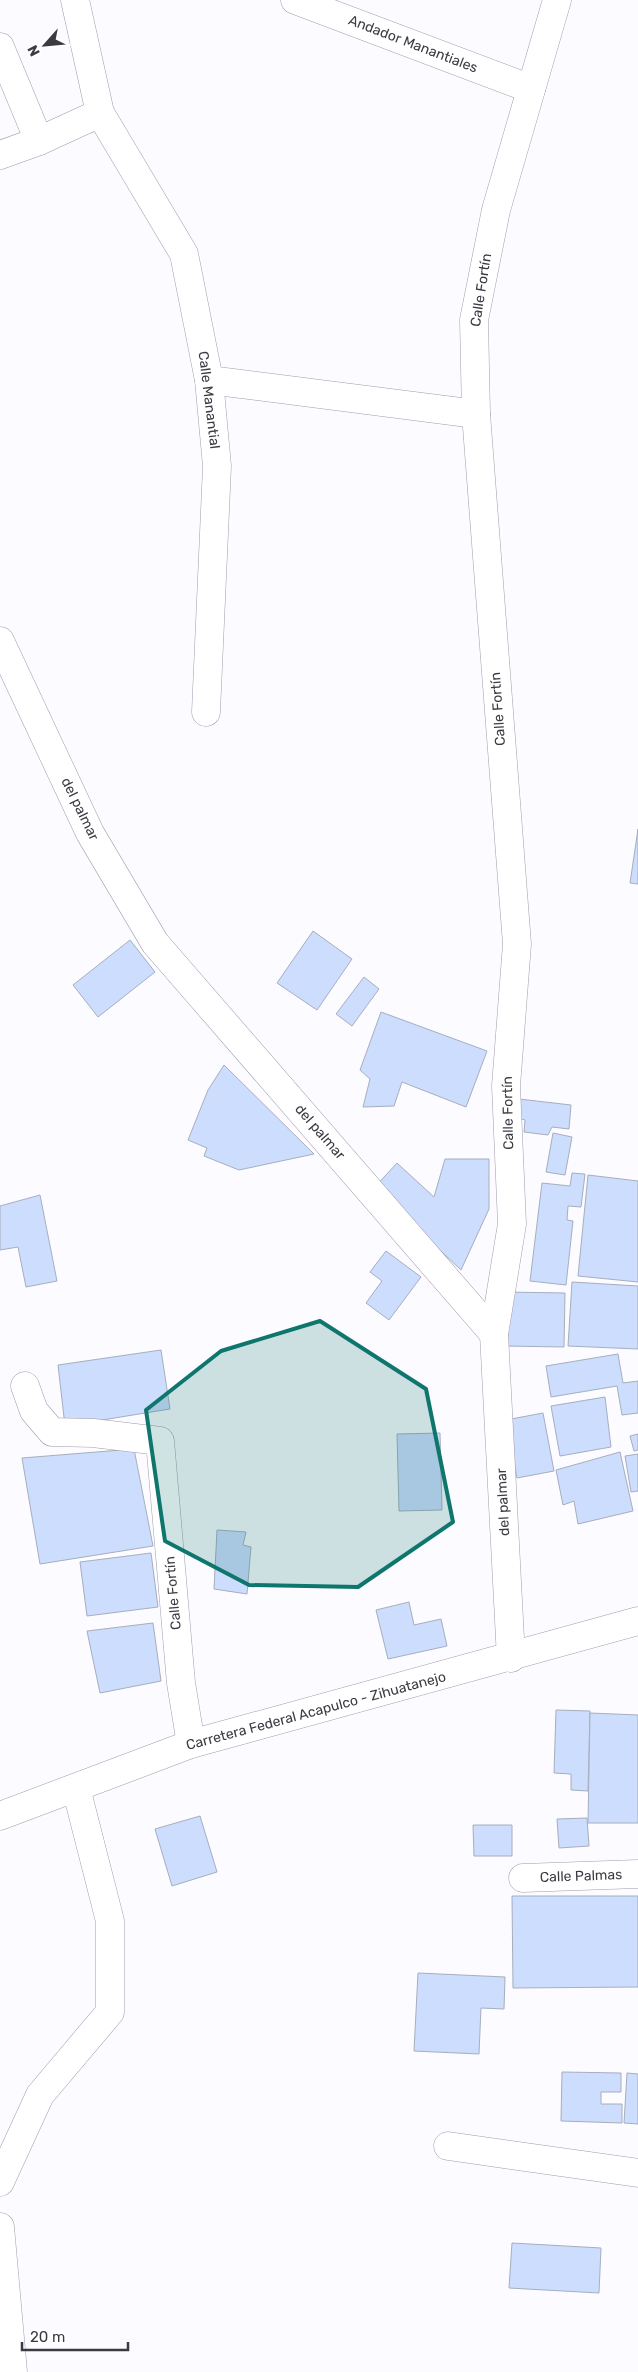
<svg xmlns="http://www.w3.org/2000/svg" width="638" height="2372" font-family="Rubik,sans-serif">
	<style>
		.building { fill: #cdddfd; stroke: #a6aebe }
		.lines { fill: none; stroke-linecap: round; stroke-linejoin: round }
		.minor-casing { stroke: #a09cac; stroke-width: 29 }
		.major-casing { stroke: #a09cac; stroke-width: 29 }
		.minor { stroke: #fff; stroke-width: 28 }
		.major { stroke: #fff; stroke-width: 28 }
		.marked { fill: #0f766e; fill-opacity: 0.2; stroke: #0f766e; stroke-width: 4; stroke-linejoin: round }
		.labels { text-anchor: middle; dominant-baseline: central; stroke-width: 4; stroke-linejoin: round; paint-order: stroke }
		.street-label { font-size: 14px; fill: #3d3b42; stroke: #fff }
	</style>
	<rect width="100%" height="100%" fill="#fcfbff"/>
	<g class="building">
		<path d="M638,829V884L630,883Z"/>
		<path d="M313,931L352,959L317,1010L277,983Z"/>
		<path d="M130,940L155,972L98,1017L73,985Z"/>
		<path d="M364,977L379,989L352,1026L336,1014Z"/>
		<path d="M381,1012L487,1051L466,1107L402,1082L394,1106L363,1107L370,1079L360,1070Z"/>
		<path d="M224,1065L314,1154L239,1170L204,1156L207,1148L188,1140L208,1090Z"/>
		<path d="M519,1099L571,1105L569,1129L552,1127L548,1135L524,1132L525,1120L517,1118Z"/>
		<path d="M553,1133L572,1137L565,1175L546,1172Z"/>
		<path d="M445,1159H489V1209L461,1270L374,1188L397,1163L434,1197Z"/>
		<path d="M572,1173L585,1174L581,1207L568,1206L567,1220L573,1221L566,1285L530,1281L542,1183L570,1186Z"/>
		<path d="M588,1175L638,1181V1282L578,1276Z"/>
		<path d="M40,1195L57,1281L26,1287L18,1247L0,1250V1206Z"/>
		<path d="M386,1251L421,1277L389,1320L366,1303L382,1281L370,1272Z"/>
		<path d="M572,1282L638,1286V1349L568,1346Z"/>
		<path d="M504,1292L565,1293L564,1347L503,1346Z"/>
		<path d="M161,1350L170,1409L65,1426L58,1365Z"/>
		<path d="M618,1354L623,1383L638,1381V1413L622,1415L617,1386L551,1397L546,1366Z"/>
		<path d="M605,1397L611,1447L560,1456L551,1406Z"/>
		<path d="M543,1413L554,1471L517,1478L506,1420Z"/>
		<path d="M440,1433L442,1510L399,1511L397,1434Z"/>
		<path d="M638,1434V1450L634,1451L630,1436Z"/>
		<path d="M134,1449L153,1546L40,1564L22,1458Z"/>
		<path d="M620,1452L633,1511L578,1524L574,1501L563,1505L556,1470Z"/>
		<path d="M638,1454V1491L631,1492L625,1456Z"/>
		<path d="M217,1530L246,1532L243,1545L251,1547L247,1594L214,1589Z"/>
		<path d="M151,1553L158,1607L87,1616L80,1562Z"/>
		<path d="M409,1602L414,1625L441,1619L447,1646L388,1659L376,1610Z"/>
		<path d="M153,1623L161,1681L100,1693L87,1631Z"/>
		<path d="M556,1710L590,1711L588,1791L571,1790V1774L554,1773Z"/>
		<path d="M590,1713L638,1715V1823H588Z"/>
		<path d="M200,1816L217,1872L172,1886L155,1829Z"/>
		<path d="M587,1818L589,1846L559,1848L557,1819Z"/>
		<path d="M473,1825H512V1856H474Z"/>
		<path d="M512,1896H638V1987L513,1988Z"/>
		<path d="M418,1973L505,1977L504,2009L481,2008L479,2054L414,2051Z"/>
		<path d="M562,2072L621,2073V2092H601V2104H622V2123L561,2121Z"/>
		<path d="M627,2073L638,2074V2124L624,2123Z"/>
		<path d="M512,2243L601,2248L599,2293L509,2288Z"/>
	</g>
	<g class="lines">
		<g class="minor-casing">
			<g id="minor">
				<path d="M75,0L100,113L184,254L209,380L217,466L206,712"/>
				<path d="M295,0L531,89"/>
				<path d="M0,47L39,141"/>
				<path d="M0,155L39,141L100,113"/>
				<path d="M209,380L476,414"/>
				<path d="M0,641L90,833L155,943L494,1334"/>
				<path d="M25,1386L34,1411L52,1432L93,1433L160,1441L181,1683L191,1744"/>
				<path d="M511,1658L494,1334L512,1224L506,1086L517,944L476,414L474,320L496,210L557,0"/>
				<path d="M523,1878L638,1874"/>
				<path d="M448,2146L638,2173"/>
				<path d="M0,2182L40,2095L110,2012V1921L76,1788"/>
				<path d="M0,2227L13,2372"/>
			</g>
		</g>
		<g class="major-casing">
			<path id="major" d="M0,1816L191,1744L638,1621"/>
		</g>
		<use href="#minor" class="minor"/>
		<use href="#major" class="major"/>
	</g>
	<path class="marked" d="M320,1321L426,1389L453,1522L358,1587L249,1585L165,1541L146,1410L221,1351Z"/>
	<g class="labels">
		<g class="street-label">
			<text transform="translate(413 44) rotate(21)">Andador Manantiales</text>
			<text transform="translate(481 290) rotate(-81)">Calle Fortín</text>
			<text transform="translate(209 400) rotate(83)">Calle Manantial</text>
			<text transform="translate(498 709) rotate(-94)">Calle Fortín</text>
			<text transform="translate(80 809) rotate(64)">del palmar</text>
			<text transform="translate(508 1113) rotate(-91)">Calle Fortín</text>
			<text transform="translate(320 1132) rotate(49)">del palmar</text>
			<text transform="translate(503 1502) rotate(-93)">del palmar</text>
			<text transform="translate(173 1593) rotate(-95)">Calle Fortín</text>
			<text transform="translate(316 1711) rotate(-15)">Carretera Federal Acapulco - Zihuatanejo</text>
			<text transform="translate(581 1876) rotate(-2)">Calle Palmas</text>
		</g>
	</g>
	<g transform="translate(45 45) rotate(243)" stroke="#ffffff" stroke-width="4" paint-order="stroke">
	<path d="M0-4L9 19L0 12L-9 19Z" fill="#3d3b42"/>
	<text y="-8" font-size="14" font-weight="bold" text-anchor="middle" fill="#3d3b42">N</text>
	</g>
	<path d="M22 2342v8h106v-8" fill="none" stroke="#3d3b42" stroke-width="2.5"/>
	<text x="30" y="2342" font-size="15" fill="#3d3b42" stroke="#ffffff" stroke-width="4" paint-order="stroke">20 m</text>
</svg>
